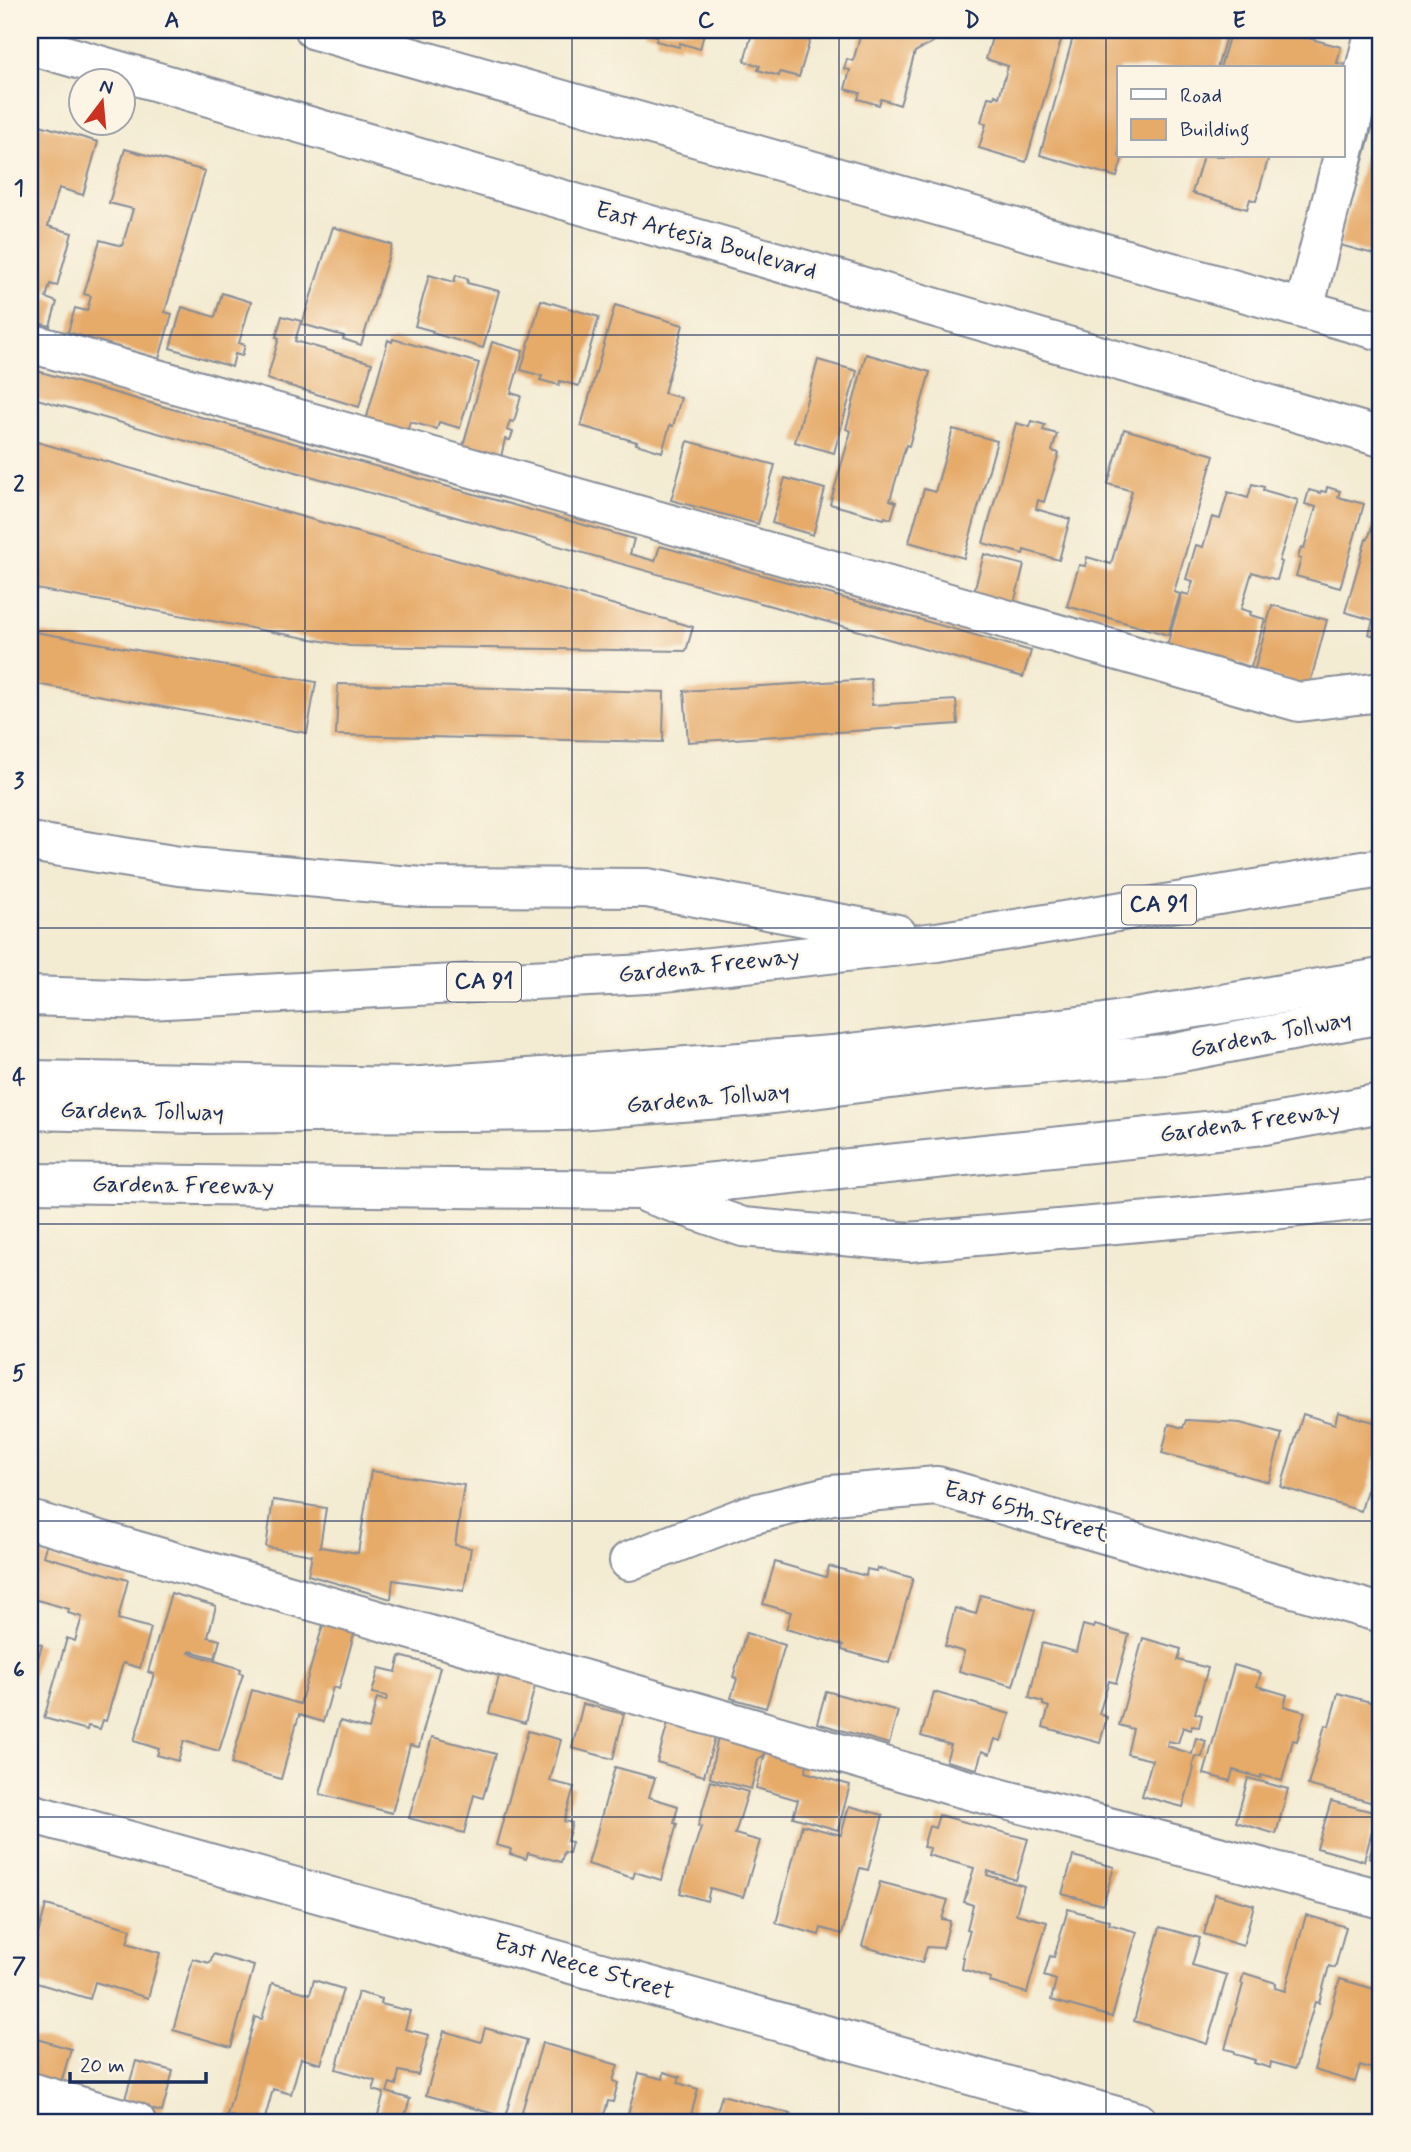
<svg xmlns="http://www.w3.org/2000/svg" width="1411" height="2152" font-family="Mynerve,sans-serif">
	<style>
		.building { fill: #e6aa69 }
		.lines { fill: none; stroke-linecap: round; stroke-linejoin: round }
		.minor-casing { stroke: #878d98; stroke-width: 42 }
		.major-casing { stroke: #878d98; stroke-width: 42 }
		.highway-casing { stroke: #878d98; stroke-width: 42 }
		.minor { stroke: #fff; stroke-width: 38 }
		.major { stroke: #fff; stroke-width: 38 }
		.highway { stroke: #fff; stroke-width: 38 }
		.grid { fill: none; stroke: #1b2f5e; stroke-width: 2; stroke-opacity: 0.55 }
		.labels { text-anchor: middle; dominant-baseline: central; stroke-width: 5; stroke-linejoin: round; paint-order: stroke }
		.shield { fill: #fcf5e5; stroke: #5e6a86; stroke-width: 2 }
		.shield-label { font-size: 23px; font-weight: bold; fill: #1b2f5e }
		.street-label { font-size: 24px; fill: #1b2f5e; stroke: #fcf5e5 }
		.neatline { fill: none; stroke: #1b2f5e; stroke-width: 2.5 }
		.grid-label { font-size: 23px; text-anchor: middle; font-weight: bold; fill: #1b2f5e }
	</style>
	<rect width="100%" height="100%" fill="#fcf5e5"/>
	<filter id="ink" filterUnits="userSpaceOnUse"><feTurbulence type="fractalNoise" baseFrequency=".0143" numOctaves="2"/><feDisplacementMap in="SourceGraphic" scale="14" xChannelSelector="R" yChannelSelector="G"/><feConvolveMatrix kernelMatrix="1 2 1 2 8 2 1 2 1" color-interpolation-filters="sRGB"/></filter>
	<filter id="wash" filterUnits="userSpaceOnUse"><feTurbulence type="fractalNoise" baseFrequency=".00686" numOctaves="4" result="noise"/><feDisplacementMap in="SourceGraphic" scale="28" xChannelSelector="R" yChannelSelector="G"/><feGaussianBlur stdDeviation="1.57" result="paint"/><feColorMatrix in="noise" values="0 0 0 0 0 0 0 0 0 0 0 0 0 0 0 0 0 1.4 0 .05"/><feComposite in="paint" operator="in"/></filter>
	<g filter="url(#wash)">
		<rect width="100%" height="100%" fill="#f3ebd2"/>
		<g id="blocks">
			<g class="building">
				<path d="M644,30H705L700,49L680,43L679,47L656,41L657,36L643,32Z"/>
				<path d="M753,30H813L799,77L780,72L779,76L758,70L760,66L744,61Z"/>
				<path d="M862,30H937L933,42L915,52L900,105L881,99L879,105L858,99L860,93L845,89L850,70L844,69L847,59L853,61Z"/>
				<path d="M994,30H1064L1026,162L979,148L986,124L981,122L988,97L994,98L995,95L999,97L1008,66L986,59Z"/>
				<path d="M1075,30H1228L1217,68H1119V156H1123L1117,177L1040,155Z"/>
				<path d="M1231,30H1278L1341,47L1337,63L1343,64L1342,68H1220Z"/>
				<path d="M1380,99H1381V256L1340,245Z"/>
				<path d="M30,122L98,142L83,195L59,188L48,226L72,233L57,286L50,284L46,298L57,302L50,326L30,321Z"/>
				<path d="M125,149L205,171L165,312L172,314L159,359L68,332L75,308L87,311L91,296L84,294L100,240L122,246L133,209L109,203Z"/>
				<path d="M1203,156H1269L1256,201L1250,199L1247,209L1192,193Z"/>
				<path d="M333,227L392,245L361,345L343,339L344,336L302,324Z"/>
				<path d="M429,275L454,282L456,275L468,279L467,283L499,291L483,348L432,333L433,331L415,326Z"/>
				<path d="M222,293L251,302L239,343L245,345L242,356L235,354L232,367L170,348L182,307L215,317Z"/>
				<path d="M541,300L599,317L579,386L560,381L559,385L540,380L542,376L521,370Z"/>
				<path d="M615,305L683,325L664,393L681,398L673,426L670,425L662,452L636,444L637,442L581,426Z"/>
				<path d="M282,316L301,321L295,341L372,363L359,407L267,379L279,338L276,337Z"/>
				<path d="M393,339L479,363L460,428L439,422L437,429L410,422L406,436L365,424L388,340L392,342Z"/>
				<path d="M492,342L523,351L511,393L521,396L514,422L510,421L507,430L513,432L510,440L505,439L501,457L463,446Z"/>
				<path d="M866,354L930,372L909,446L906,445L890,500L896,502L891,519L885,517L884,519L830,504L851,431L846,429Z"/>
				<path d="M818,360L857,371L834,453L795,442Z"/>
				<path d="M30,369L634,539L630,554L655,561L660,546L1031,651L1023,677L30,397Z"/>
				<path d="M1032,421L1045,425L1043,430L1057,434L1052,451L1059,453L1044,502L1038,500L1036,509L1070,519L1059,560L1024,550L1023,554L983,543L1016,423L1030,427Z"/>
				<path d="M953,429L997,441L964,558L909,542L924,489L935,492Z"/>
				<path d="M1124,429L1214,455L1174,592L1180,594L1168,635L1067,606L1079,565L1085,566L1087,557L1111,564L1132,491L1108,484Z"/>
				<path d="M30,440L693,627L686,651L350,646L30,588Z"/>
				<path d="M688,441L775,465L758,524L671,500Z"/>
				<path d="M785,478L825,489L813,535L772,523Z"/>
				<path d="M1252,484L1264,487L1263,490L1298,500L1279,561L1282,562L1277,580L1252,572L1241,609L1251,612L1250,615L1265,619L1251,667L1237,663L1236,666L1167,646L1182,593L1189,595L1193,581L1186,579L1196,545L1203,547L1212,517L1220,519L1228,492L1248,498Z"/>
				<path d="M1327,487L1340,491L1338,497L1364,504L1340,588L1296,576L1301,559L1298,558L1301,547L1304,548L1316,507L1305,504L1309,490L1320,493L1321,491L1326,492Z"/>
				<path d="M1374,521L1381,523V638L1369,634L1373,620L1345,612L1366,539H1368Z"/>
				<path d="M984,554L1024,565L1013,607L973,595Z"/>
				<path d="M1272,605L1327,620L1309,687L1254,672Z"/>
				<path d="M30,631L316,682L307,733L30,683Z"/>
				<path d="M871,679L872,705L956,700L958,724L688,742L684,691Z"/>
				<path d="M338,684L664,692L663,742L336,735Z"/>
				<path d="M1338,1412L1381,1424V1440L1361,1511L1281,1487L1303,1414L1335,1424Z"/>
				<path d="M1186,1420L1240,1423L1282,1434L1269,1482L1162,1453L1169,1424L1183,1428Z"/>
				<path d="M371,1471L464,1485L455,1545L471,1548L464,1591L393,1580L391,1599L308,1575L312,1555L266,1547L273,1500L326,1508L320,1547L358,1553Z"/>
				<path d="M30,1534L48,1539L43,1556L128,1580L118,1619L151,1628L140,1668L123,1663L106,1721L103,1720L100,1729L88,1726L87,1730L44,1718L67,1638L75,1641L82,1617L68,1613L69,1609L30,1598V1590L36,1566L30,1564Z"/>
				<path d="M775,1562L826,1577L829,1566L866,1576L867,1569L876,1571L877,1568L913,1578L889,1663L842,1650L843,1645L786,1629L791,1612L763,1604Z"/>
				<path d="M171,1593L216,1606L208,1637L220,1640L215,1658L190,1651L189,1653L241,1669L240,1673L243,1674L219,1751L184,1741L178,1761L157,1755L159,1749L134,1741L154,1674L148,1672Z"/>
				<path d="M981,1595L1035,1610L1013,1686L959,1671L964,1652L945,1646L955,1608L976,1614Z"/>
				<path d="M325,1618L356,1627L339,1689L333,1687L323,1722L299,1715L281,1779L231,1764L252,1690L300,1704Z"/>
				<path d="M1083,1625L1094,1628L1095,1625L1129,1635L1116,1683L1109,1681L1099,1714L1107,1717L1100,1743L1043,1727L1049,1707L1043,1705V1702L1029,1698L1042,1643L1076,1652Z"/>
				<path d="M746,1633L785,1645L766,1708L731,1698L737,1679L733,1677Z"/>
				<path d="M1143,1638L1181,1649L1178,1660L1208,1668L1195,1713L1202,1715L1199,1727L1192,1726L1191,1730L1183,1727L1178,1743L1168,1741L1167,1746L1192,1754L1196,1738L1206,1741L1202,1757L1195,1756L1192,1767L1194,1768L1183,1807L1142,1796L1152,1760L1127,1754L1133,1729L1119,1725Z"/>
				<path d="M30,1641L42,1645L30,1686Z"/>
				<path d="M400,1656L440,1667L419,1747L410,1745L392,1813L320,1794L340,1721L369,1729L377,1698L386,1701L387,1696L372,1693L379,1668L396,1672Z"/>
				<path d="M1234,1665L1261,1673L1257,1686L1287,1695L1284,1706L1305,1712L1297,1741L1293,1740L1282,1781L1261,1775V1778L1233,1770L1230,1781L1204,1774Z"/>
				<path d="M501,1669L537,1679L525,1723L489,1713Z"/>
				<path d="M826,1691L898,1711L889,1744L817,1723Z"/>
				<path d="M934,1692L1010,1714L1001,1741L995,1739L990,1754L982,1751L977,1769L946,1761L951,1745L921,1736Z"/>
				<path d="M1338,1693L1381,1705V1789L1377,1804L1308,1785L1325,1725L1329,1726Z"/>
				<path d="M583,1704L624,1714L613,1759L572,1748Z"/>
				<path d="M670,1716L717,1730L704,1776L657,1762Z"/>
				<path d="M719,1730L808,1762L805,1772L850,1785L838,1830L793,1817L798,1800L756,1788L765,1754L758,1760L751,1789L710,1778Z"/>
				<path d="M528,1731L561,1740L550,1781L574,1787L564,1821L572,1823L567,1841L572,1842L569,1853L564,1852L561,1862L528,1853L526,1859L510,1854L511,1849L496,1845Z"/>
				<path d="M432,1737L496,1754L483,1798L474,1795L464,1833L409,1818Z"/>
				<path d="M615,1767L655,1778L649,1797L678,1806L674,1823L677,1824L661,1880L635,1872L633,1878L588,1864Z"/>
				<path d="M1248,1778L1288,1789L1276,1834L1236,1822Z"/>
				<path d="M711,1781L748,1792L735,1834L760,1841L743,1897L710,1888L707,1901L680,1893L701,1827L698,1826Z"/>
				<path d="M1331,1801L1377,1813L1364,1861L1317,1848Z"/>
				<path d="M849,1806L883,1815L868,1870L860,1868L842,1934L821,1928L819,1935L776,1923L802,1825L841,1835Z"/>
				<path d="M939,1815L1028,1839L1016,1880L988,1871L987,1875L1024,1886L1016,1914L1047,1922L1027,1993L990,1982L991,1978L962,1969L964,1957H962L970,1930L967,1929L973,1905L964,1902L974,1868L928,1855L930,1848L923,1847L929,1826L935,1828Z"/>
				<path d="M1381,1820V1862L1369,1858Z"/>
				<path d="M1073,1856L1114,1867L1103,1905L1062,1894Z"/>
				<path d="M880,1882L948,1900L942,1919L950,1921L943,1948L927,1947L922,1963L862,1946Z"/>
				<path d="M1215,1894L1254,1905L1243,1946L1204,1934Z"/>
				<path d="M46,1905L131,1929L127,1943L160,1953L148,1998L95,1982L90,1999L30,1981V1963Z"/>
				<path d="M1068,1909L1110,1921L1109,1924L1137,1932L1112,2017L1051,2000L1056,1980L1044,1976L1050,1956L1054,1957Z"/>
				<path d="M1306,1915L1346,1927L1335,1968L1329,1966L1319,2003L1315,2002L1295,2069L1271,2062L1270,2068L1254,2063L1255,2060L1234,2054V2051L1225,2049L1243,1984L1241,1983L1244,1973L1276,1983L1275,1988L1285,1991Z"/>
				<path d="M1160,1927L1200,1938L1192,1965L1227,1975L1207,2044L1134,2021Z"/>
				<path d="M213,1954L254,1966L231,2047L173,2030L193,1959L210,1963Z"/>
				<path d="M1340,1979L1381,1991V2060L1378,2059L1375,2070L1360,2065L1355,2082L1314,2070Z"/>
				<path d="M314,1980L343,1989L321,2064L301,2058L291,2094L273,2089L264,2122H253L227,2115L255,2017L262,2019L272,1983L310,1994Z"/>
				<path d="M358,1992L382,1999L381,2004L410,2011L405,2029L429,2035L418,2075L399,2071L396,2085L390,2083L387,2092L410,2099L403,2122H376L384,2093L373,2090L376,2081L336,2069Z"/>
				<path d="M485,2028L527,2040L505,2117L426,2095L444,2031L481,2042Z"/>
				<path d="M30,2037L71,2049L60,2086L30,2077Z"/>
				<path d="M542,2043L618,2065L613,2081L618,2083L613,2102L608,2101L602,2122H535L520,2118Z"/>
				<path d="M136,2061L173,2071L162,2112L124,2102Z"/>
				<path d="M664,2072L680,2077L678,2083L698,2089L689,2122H626L639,2073L663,2079Z"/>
				<path d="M722,2095L791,2114L788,2122H714Z"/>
				<path d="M30,2109L65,2119L64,2122H30Z"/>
			</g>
		</g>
	</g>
	<g filter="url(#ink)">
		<use href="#blocks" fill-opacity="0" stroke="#878d98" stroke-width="2"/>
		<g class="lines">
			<g class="minor-casing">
				<g id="minor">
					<path d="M1304,309L1375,30"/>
					<path d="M30,343L1299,702L1381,692"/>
					<path d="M30,1520L950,1785L1381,1899"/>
					<path d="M629,1561L746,1516L832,1495L937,1486L1381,1613"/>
					<path d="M30,1813L1138,2122"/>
					<path d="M30,2092L136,2122"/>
				</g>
			</g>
			<g class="major-casing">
				<g id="major">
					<path d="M315,30L1381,331"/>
					<path d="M30,45L1381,437"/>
				</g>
			</g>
			<g class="highway-casing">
				<g id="highway">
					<path d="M30,842L179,866L422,887L647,888L897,934"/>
					<path d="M30,996L147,1000L647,974L937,942L1381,868"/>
					<path d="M30,1080L408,1087L832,1055L1104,1023L1381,978"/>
					<path d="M30,1110L195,1114L565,1111L758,1096L946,1072L1165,1055L1381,1014"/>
					<path d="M30,1183L637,1190L1264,1125L1381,1103"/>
					<path d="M649,1194L743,1227L909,1242L1264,1211L1381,1198"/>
				</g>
			</g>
			<use href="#minor" class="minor"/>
			<use href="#major" class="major"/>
			<use href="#highway" class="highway"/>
		</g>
	</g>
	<path class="grid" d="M305,30V2122M572,30V2122M839,30V2122M1106,30V2122M30,335H1381M30,631H1381M30,928H1381M30,1224H1381M30,1521H1381M30,1817H1381"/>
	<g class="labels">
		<g class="shield">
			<rect x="1122" y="885.5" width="74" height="39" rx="5"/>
			<rect x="447" y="962.5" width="74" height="39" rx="5"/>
		</g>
		<g class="shield-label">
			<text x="1159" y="905">CA 91</text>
			<text x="484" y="982">CA 91</text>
		</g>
		<g class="street-label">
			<text transform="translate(706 241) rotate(16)">East Artesia Boulevard</text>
			<text transform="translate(709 966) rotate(-6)">Gardena Freeway</text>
			<text transform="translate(1271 1035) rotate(-11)">Gardena Tollway</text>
			<text transform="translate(708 1099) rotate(-5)">Gardena Tollway</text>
			<text transform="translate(142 1112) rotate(1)">Gardena Tollway</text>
			<text transform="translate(1250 1123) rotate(-8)">Gardena Freeway</text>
			<text transform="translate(183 1186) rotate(1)">Gardena Freeway</text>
			<text transform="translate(1026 1512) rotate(16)">East 65th Street</text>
			<text transform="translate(584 1967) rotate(16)">East Neece Street</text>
		</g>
	</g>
	<rect width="1411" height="2152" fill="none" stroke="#fcf5e5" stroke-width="77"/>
	<rect x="1117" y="66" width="228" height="91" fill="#fcf5e5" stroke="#a2a6af" stroke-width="2"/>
	<rect x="1131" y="89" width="35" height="10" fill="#ffffff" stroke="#a2a6af" stroke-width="2"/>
	<text x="1180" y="102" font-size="21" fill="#1b2f5e">Road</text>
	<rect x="1131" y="119" width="35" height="21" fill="#e6aa69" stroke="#a2a6af" stroke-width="2"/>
	<text x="1180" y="136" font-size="21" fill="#1b2f5e">Building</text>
	<g transform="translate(102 102) rotate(16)"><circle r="33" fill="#fcf5e5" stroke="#a2a6af" stroke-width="2"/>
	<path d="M0-5L12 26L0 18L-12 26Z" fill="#c8321e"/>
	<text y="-10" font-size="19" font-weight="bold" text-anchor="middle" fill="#1b2f5e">N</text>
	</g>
	<path d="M70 2072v10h136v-10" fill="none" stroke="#1b2f5e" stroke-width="3.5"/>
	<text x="80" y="2072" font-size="21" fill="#1b2f5e" stroke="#fcf5e5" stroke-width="5" paint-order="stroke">20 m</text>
	<rect x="38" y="38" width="1334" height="2076" class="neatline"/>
	<g class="grid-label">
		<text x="172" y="27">A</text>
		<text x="439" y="27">B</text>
		<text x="706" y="27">C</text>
		<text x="972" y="27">D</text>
		<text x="1239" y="27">E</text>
		<text x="19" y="195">1</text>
		<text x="19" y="491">2</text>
		<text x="19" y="788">3</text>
		<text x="19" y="1084">4</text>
		<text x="19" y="1380">5</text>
		<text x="19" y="1677">6</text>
		<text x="19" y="1973">7</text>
	</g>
</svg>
